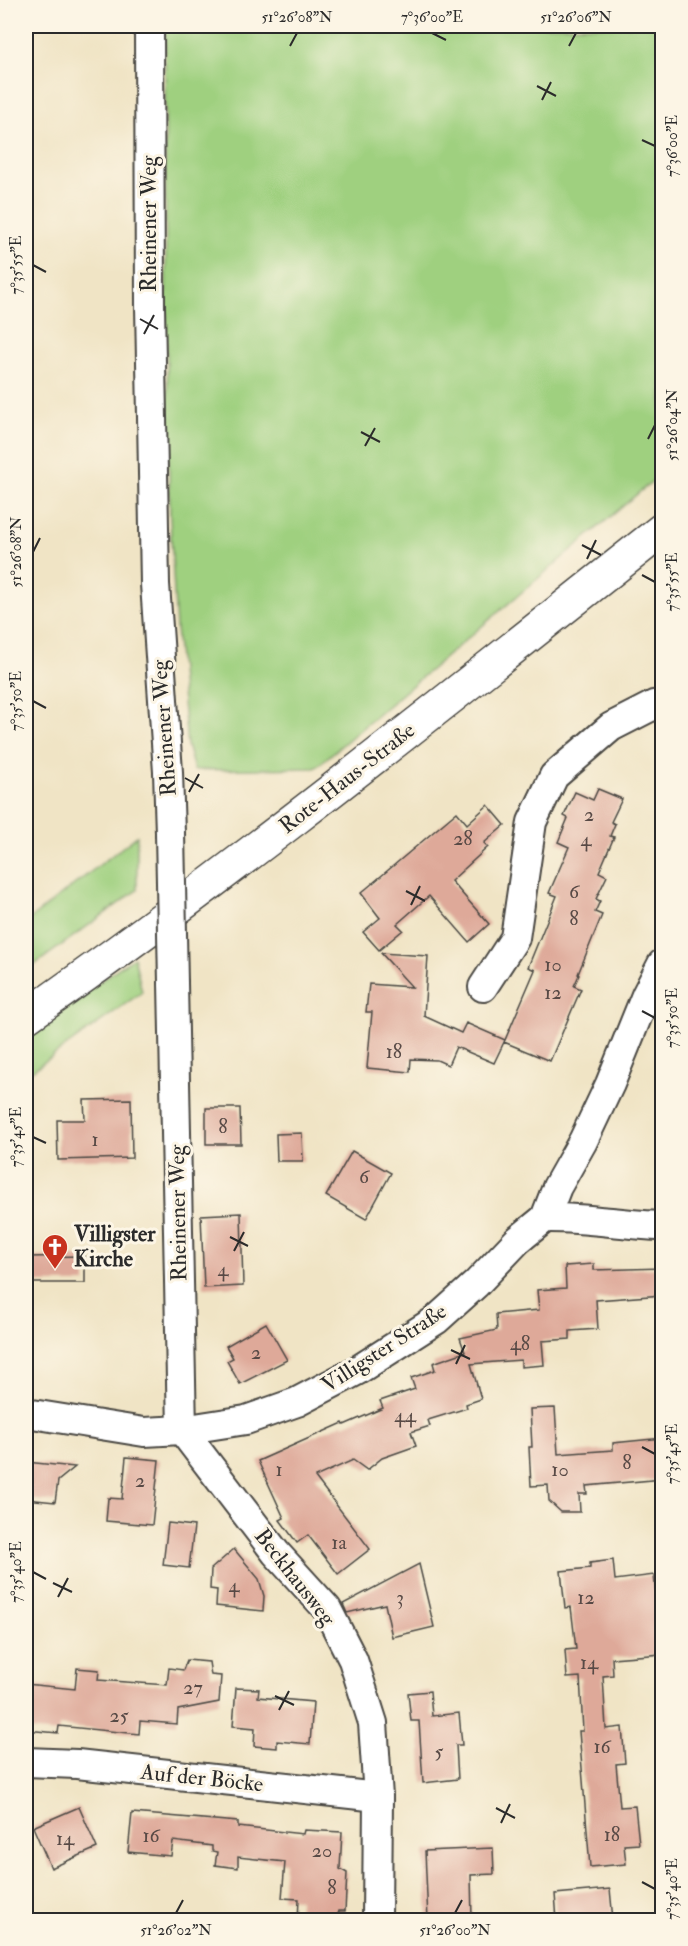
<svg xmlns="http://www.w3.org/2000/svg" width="688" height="1946" font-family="'IM FELL Double Pica',serif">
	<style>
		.green { fill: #9fd07f; stroke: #657e55; stroke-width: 1.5 }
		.building { fill: #dea999 }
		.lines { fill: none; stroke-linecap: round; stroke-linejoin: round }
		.minor-casing { stroke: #494742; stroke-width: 32 }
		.major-casing { stroke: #494742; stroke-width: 36 }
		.minor { stroke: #fff; stroke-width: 28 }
		.major { stroke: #fff; stroke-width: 33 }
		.minor-bridge-casing { stroke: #494742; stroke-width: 32; stroke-linecap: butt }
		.minor-bridge { stroke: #fff; stroke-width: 28 }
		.ticks { fill: none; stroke: #2b2b2b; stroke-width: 2 }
		.labels { text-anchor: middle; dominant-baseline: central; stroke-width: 6; stroke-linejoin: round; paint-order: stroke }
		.number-label { font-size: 20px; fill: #584a46 }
		.street-label { font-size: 22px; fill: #2b2b2b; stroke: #fcf5e5 }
		.poi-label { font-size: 22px; font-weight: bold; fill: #2b2b2b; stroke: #fcf5e5; text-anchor: start }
		.neatline { fill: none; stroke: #2b2b2b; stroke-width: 2 }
		.ticks-label { font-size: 15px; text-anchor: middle; fill: #2b2b2b }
	</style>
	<rect width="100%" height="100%" fill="#fcf5e5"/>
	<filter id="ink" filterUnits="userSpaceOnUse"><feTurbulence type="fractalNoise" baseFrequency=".0167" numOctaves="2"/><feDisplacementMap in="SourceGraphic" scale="12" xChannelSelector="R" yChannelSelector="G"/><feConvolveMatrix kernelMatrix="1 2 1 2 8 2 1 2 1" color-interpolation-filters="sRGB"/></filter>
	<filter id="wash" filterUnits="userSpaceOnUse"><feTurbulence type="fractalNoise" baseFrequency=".008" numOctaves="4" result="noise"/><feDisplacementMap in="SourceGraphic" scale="24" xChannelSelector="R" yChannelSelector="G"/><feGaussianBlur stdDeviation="1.35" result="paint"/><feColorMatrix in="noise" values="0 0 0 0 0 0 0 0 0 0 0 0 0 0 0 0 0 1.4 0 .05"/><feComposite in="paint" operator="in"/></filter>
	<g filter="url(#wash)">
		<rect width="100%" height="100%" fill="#f0e4c5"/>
		<g class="green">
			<path d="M165,26H662V473L315,768L194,770L187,745L176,628L170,518L166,305Z"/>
			<path d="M137,836V890L26,971V922Z"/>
			<path d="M134,957L142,992L26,1075V1035Z"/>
		</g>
		<g id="blocks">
			<g class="building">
				<path d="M598,789L622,799L611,822L615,824L610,836L614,837L599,872L607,876L596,899L600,901L595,912L602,915L578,974L579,975L574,986L581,989L550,1061L504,1042L505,1040L494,1063L456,1047L448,1065L437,1060L411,1059L410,1072L367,1068L372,1012H366L369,984L412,987L381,953L428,956L424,1016L461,1033L466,1023L505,1040L535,970L528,967L557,896L549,893L569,847L558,842L568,818L564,816L575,792L593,800Z"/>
				<path d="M488,805L505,825L484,843L488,847L451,881L489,924L469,942L429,896L397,924L403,930L379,950L363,932L380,918L361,893L457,812L467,824Z"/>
				<path d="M131,1099L132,1158L58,1160L57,1120H85L84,1100Z"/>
				<path d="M206,1108H240L241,1144H206Z"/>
				<path d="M302,1133L303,1161H277L276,1134Z"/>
				<path d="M352,1151L391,1173L366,1219L326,1196Z"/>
				<path d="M241,1213L243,1286L204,1288L201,1215Z"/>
				<path d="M85,1256V1283H26V1257Z"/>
				<path d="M594,1264V1270L663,1268V1295L596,1300L598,1329L570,1331V1339L542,1341L544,1365L521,1367V1360L471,1364L481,1399L466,1404L467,1408L428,1420L430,1426L411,1432L416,1446L382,1458L367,1470L353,1460L315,1477L370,1549L338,1574L308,1535L297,1543L280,1520L284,1518L258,1461L343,1423L344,1425L383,1408L380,1401L415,1389L411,1378L435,1370L433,1363L465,1352L460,1338L497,1330L496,1314L539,1310L537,1290L566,1288L565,1266Z"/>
				<path d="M266,1323L287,1360L240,1384L227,1361L233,1358L226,1346Z"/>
				<path d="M555,1408L558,1454L613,1450V1443L663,1438V1479L586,1486L587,1494H579L580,1512H561L549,1501L548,1485L531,1486L529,1447H532L530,1409Z"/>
				<path d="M126,1457L159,1460L152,1525L106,1521L108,1498L122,1499Z"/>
				<path d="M26,1462L75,1467L58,1481L55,1502L26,1499Z"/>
				<path d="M168,1523L194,1526L189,1568L163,1565Z"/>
				<path d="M234,1549L259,1579L264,1596L263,1611L216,1606L217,1590L210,1589L211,1569Z"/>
				<path d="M613,1560L615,1580L654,1575L662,1654L612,1658L613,1675L603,1676L606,1729L622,1727L625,1763L616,1764L620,1807L635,1806L639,1844L624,1845L626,1864L590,1867L579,1731H583L580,1677L567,1678L565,1650L576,1649L571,1607L565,1608L561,1571L590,1568V1563Z"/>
				<path d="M419,1564L434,1627L392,1637L385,1604L347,1613L343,1604Z"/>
				<path d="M187,1660L209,1662L211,1675L221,1676L219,1702L178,1710L177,1724L140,1721L139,1734L59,1726L58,1733L26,1730V1684L75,1689L77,1668L99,1670L98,1680L167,1685L169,1668L183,1670Z"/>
				<path d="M236,1688L259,1689L258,1697L313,1702L310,1744L277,1741V1748L254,1746L255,1728L233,1726Z"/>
				<path d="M430,1691L432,1716L459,1713L462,1745H456L458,1779L423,1783L419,1721H411L408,1693Z"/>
				<path d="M79,1807L97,1848L51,1868L33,1827Z"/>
				<path d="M132,1813L238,1822V1827L303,1834L304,1830L342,1832L340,1869L347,1873L345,1911H339L336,1920H298L299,1899L282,1898L285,1862L238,1857V1868L215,1865L217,1852L212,1851V1846L173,1841L171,1856L128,1852Z"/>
				<path d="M493,1848L494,1874L471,1875L472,1920H428L425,1851Z"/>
				<path d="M610,1889L613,1920H557L555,1894Z"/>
			</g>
		</g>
	</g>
	<g filter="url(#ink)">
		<use href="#blocks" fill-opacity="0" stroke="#494742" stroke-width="1.5"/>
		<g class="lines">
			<g class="minor-casing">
				<g id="minor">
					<path d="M149,26L150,306L155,584L168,772L170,833"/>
					<path d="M173,983L182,1430"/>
					<path d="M483,987L515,938L532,822L554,776L611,727L654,705L662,704"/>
					<path d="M545,1218C584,1217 623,1225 662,1226"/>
					<path d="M26,1413L144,1432L182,1430L246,1420L297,1402L358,1370L436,1320L476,1284L518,1240L545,1218L557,1187L583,1141L610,1084L646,995L662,964"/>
					<path d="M182,1430L276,1553L327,1609L353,1660L373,1723L378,1797L377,1920"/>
					<path d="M26,1762L77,1764L378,1797"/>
				</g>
			</g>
			<g class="major-casing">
				<path id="major" d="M26,1017C245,864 453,695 662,530"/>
			</g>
			<use href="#minor" class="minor"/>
			<use href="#major" class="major"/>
			<g class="minor-bridge-casing">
				<path id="minor-bridge" d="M170,833L173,983"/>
			</g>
			<use href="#minor-bridge" class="minor-bridge"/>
		</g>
	</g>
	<path class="ticks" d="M432,33L446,40M290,46L297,33M569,46L576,33M537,86L556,96M542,100L551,82M642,140L655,146M33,265L46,272M140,319L158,329M144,334L154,315M361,432L380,442M648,439L655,425M365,446L375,428M582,545L601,555M33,552L40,538M587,559L596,540M642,575L655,582M33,701L46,708M185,778L203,788M189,792L199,774M406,891L425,901M411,905L420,886M642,1011L655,1018M33,1137L46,1143M230,1237L248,1246M234,1251L244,1232M451,1350L470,1359M456,1364L465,1345M642,1447L655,1454M33,1572L46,1579M53,1583L72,1592M58,1597L68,1578M275,1696L294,1705M279,1710L289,1691M496,1808L515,1818M501,1823L510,1804M642,1882L655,1889M176,1913L183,1900M455,1913L462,1900"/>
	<defs>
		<g id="church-pin" transform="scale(1.35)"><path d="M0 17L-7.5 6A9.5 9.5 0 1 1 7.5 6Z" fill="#c8321e" stroke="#fcf5e5"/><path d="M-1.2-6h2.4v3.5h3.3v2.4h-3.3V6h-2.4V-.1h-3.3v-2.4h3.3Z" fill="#fff"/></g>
	</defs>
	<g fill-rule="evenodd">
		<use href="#church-pin" x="55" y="1247"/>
	</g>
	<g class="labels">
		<g class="number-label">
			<text x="589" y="814">2</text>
			<text x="463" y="838">28</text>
			<text x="586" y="839">4</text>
			<text x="574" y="891">6</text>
			<text x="574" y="918">8</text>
			<text x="553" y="964">10</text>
			<text x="553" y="992">12</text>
			<text x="394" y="1051">18</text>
			<text x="223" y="1126">8</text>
			<text x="95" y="1139">1</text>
			<text x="364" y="1176">6</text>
			<text x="223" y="1269">4</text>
			<text x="520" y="1343">48</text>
			<text x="256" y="1352">2</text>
			<text x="405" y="1415">44</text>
			<text x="627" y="1462">8</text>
			<text x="279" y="1469">1</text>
			<text x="560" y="1469">10</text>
			<text x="140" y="1480">2</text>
			<text x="339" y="1542">1a</text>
			<text x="234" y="1585">4</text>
			<text x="400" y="1597">3</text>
			<text x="586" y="1597">12</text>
			<text x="589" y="1662">14</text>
			<text x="193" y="1687">27</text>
			<text x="119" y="1715">25</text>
			<text x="602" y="1746">16</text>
			<text x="439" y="1751">5</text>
			<text x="612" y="1834">18</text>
			<text x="151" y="1835">16</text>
			<text x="65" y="1838">14</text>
			<text x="322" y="1850">20</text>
			<text x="332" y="1887">8</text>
		</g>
		<g class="street-label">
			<text transform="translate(149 224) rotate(-90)">Rheinener Weg</text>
			<text transform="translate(164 728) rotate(-94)">Rheinener Weg</text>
			<text transform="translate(347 778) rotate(-38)">Rote-Haus-Straße</text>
			<text transform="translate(178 1213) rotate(-91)">Rheinener Weg</text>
			<text transform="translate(384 1348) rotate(-33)">Villigster Straße</text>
			<text transform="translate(295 1577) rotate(52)">Beckhausweg</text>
			<text transform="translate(202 1778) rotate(6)">Auf der Böcke</text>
		</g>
		<g class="poi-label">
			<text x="74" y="1234">Villigster<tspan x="74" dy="25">Kirche</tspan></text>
		</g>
	</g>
	<rect width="688" height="1946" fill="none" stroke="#fcf5e5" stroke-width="66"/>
	<rect x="33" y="33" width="622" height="1880" class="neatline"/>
	<g class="ticks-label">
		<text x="297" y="22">51°26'08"N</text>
		<text x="432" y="22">7°36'00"E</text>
		<text x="576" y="22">51°26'06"N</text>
		<text transform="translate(672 146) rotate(-90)" y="5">7°36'00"E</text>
		<text transform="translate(16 265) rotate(-90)" y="5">7°35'55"E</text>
		<text transform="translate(672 425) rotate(-90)" y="5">51°26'04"N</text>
		<text transform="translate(16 552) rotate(-90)" y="5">51°26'08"N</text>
		<text transform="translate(672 582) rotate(-90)" y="5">7°35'55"E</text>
		<text transform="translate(16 701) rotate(-90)" y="5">7°35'50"E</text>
		<text transform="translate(672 1018) rotate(-90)" y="5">7°35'50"E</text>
		<text transform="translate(16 1137) rotate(-90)" y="5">7°35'45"E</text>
		<text transform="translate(672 1454) rotate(-90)" y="5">7°35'45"E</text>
		<text transform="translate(16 1572) rotate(-90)" y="5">7°35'40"E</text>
		<text transform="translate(672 1889) rotate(-90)" y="5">7°35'40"E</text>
		<text x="176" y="1935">51°26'02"N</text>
		<text x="455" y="1935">51°26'00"N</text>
	</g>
</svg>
